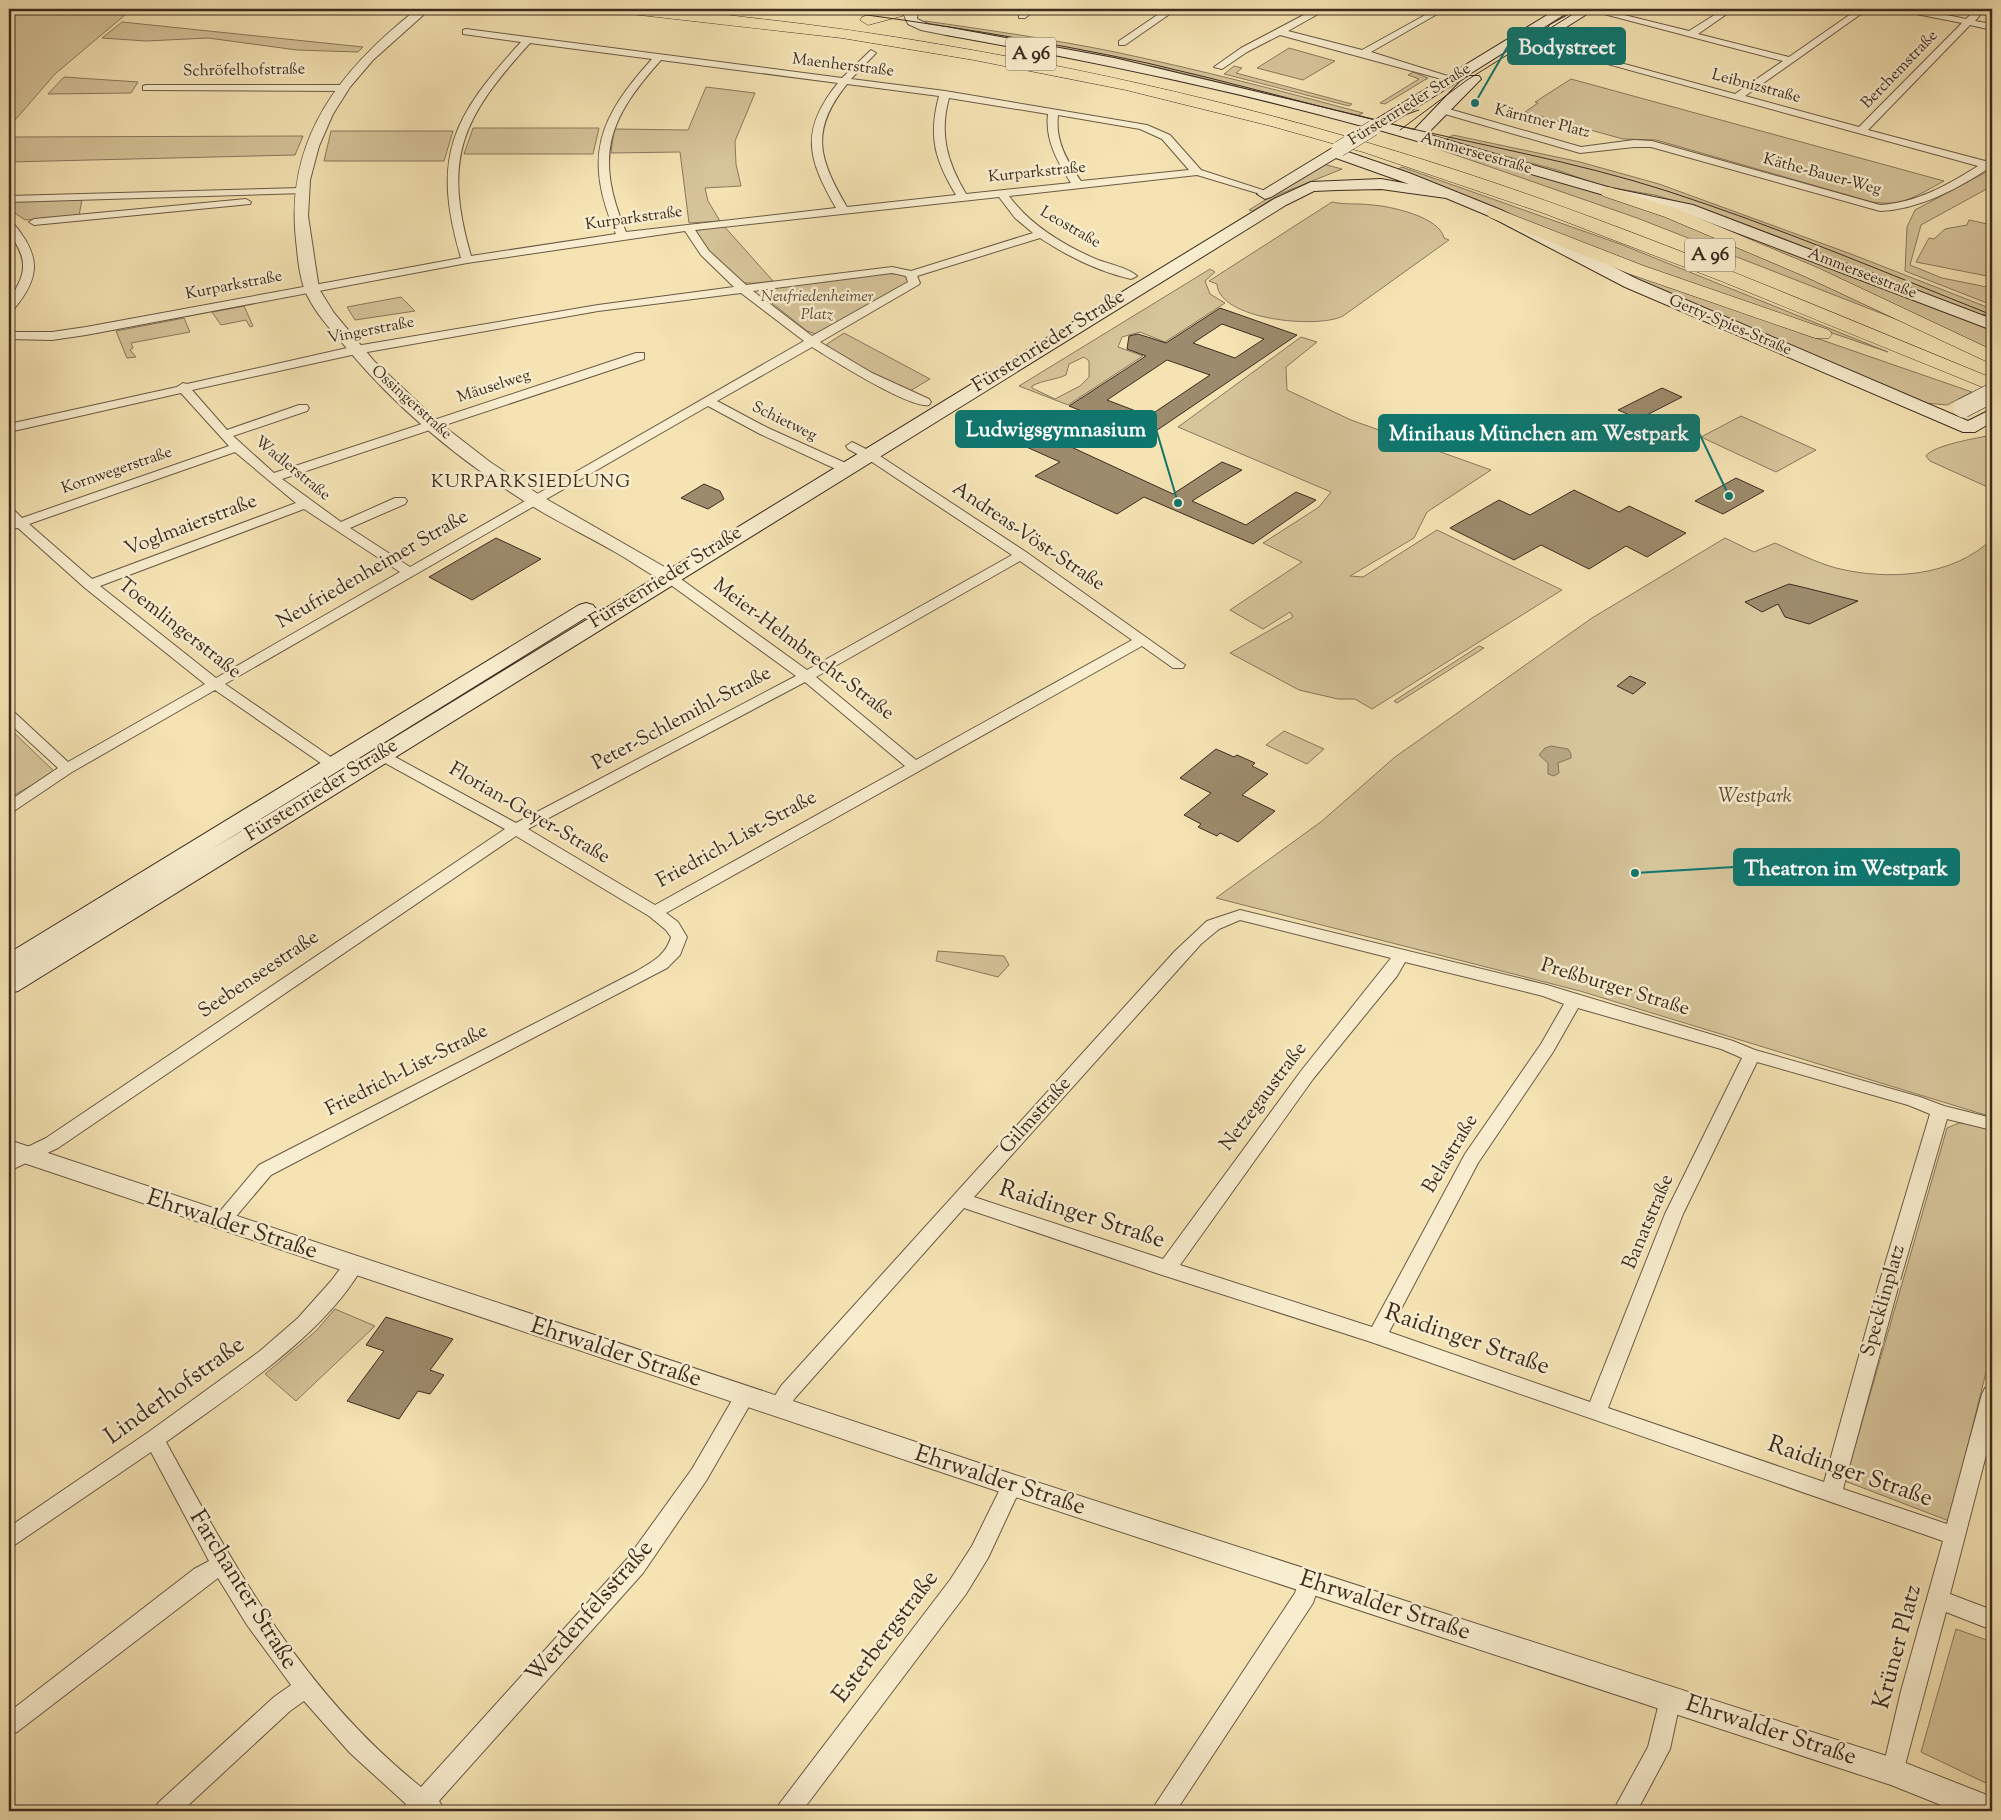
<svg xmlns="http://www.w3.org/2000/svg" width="2001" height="1820" font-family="'Sorts Mill Goudy',serif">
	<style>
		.green { fill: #d6c49a; stroke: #89785d; fill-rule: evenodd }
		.water { fill: #b6a581; stroke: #85755a }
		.building { fill: #9c8b6c; stroke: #3c2c20; fill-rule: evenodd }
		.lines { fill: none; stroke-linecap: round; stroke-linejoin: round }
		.minor-casing { stroke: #6a5a45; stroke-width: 2 }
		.tertiary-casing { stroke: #6a5a45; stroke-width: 2 }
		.secondary-casing { stroke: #3c2c20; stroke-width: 2 }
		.motorway-casing { stroke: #3c2c20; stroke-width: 1 }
		.minor { fill: #f8edce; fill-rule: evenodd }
		.tertiary { fill: #f8edce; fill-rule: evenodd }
		.secondary { fill: #f8edce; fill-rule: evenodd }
		.motorway { fill: #f5e3b3; fill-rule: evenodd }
		.tram { stroke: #3c2c20; stroke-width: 1 }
		.secondary-bridge-far1-casing { stroke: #3c2c20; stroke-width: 16; stroke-linecap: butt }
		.secondary-bridge-casing { stroke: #3c2c20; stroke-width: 20; stroke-linecap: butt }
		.secondary-bridge-far1 { stroke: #f8edce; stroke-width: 15 }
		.secondary-bridge { stroke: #f8edce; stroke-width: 19 }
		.labels { text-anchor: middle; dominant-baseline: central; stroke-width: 5; stroke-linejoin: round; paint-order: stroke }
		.far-street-label { font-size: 16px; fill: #3c2c20; stroke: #f8edce }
		.far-park-label { font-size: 16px; font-style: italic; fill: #5b4a38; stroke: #f8edce }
		.far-neighbourhood-label { font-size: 18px; letter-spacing: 1px; fill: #3c2c20; stroke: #f8edce }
		.shield { fill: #f8edce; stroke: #746654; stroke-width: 1 }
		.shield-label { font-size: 19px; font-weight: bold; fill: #3c2c20 }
		.street-label { font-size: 20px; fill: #3c2c20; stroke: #f8edce }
		.park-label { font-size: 20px; font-style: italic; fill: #5b4a38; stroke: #f8edce }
		.near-street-label { font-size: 24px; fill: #3c2c20; stroke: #f8edce }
		.leader { fill: none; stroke: #0f766e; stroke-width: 2 }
		.callout-dot { fill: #0f766e; stroke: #f8edce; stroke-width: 2 }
		.callout { fill: #0f766e; stroke: #0f766e; stroke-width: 2 }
		.callout-label { font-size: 21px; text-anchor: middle; font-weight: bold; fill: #fff }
	</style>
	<rect width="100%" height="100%" fill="#f5e3b3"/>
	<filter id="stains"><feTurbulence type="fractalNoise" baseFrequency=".004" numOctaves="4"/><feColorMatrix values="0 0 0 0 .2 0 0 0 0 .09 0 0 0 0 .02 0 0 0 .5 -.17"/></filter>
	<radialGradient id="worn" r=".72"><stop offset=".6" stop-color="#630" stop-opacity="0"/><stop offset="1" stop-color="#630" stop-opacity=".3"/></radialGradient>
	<g class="green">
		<path d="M9,9H132L55,74L9,127Z"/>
		<path d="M925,21C988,30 1051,39 1115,52C1200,70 1282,91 1363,113L1357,116L1161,68L921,24Z"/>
		<path d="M122,22L363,47L358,52L297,50L208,38L146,41L102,38Z"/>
		<path d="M1289,48L1335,61L1303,80L1257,68Z"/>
		<path d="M1234,66L1242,68L1236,73L1352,104L1349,106L1224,74Z"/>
		<path d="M1413,72L1428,78L1385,104L1380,103L1419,79L1408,75Z"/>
		<path d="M64,77L138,82L131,93L48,94Z"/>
		<path d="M1571,79L1944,181C1918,195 1903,207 1872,202L1656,140L1623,139L1525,112L1538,103L1535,102Z"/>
		<path d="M706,87L755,93L735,141L736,164L741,186L705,188L708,201L720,221L689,223L680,152L611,153L614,129L688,130Z"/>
		<path d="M473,128H599L593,154H464Z"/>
		<path d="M331,131H453L444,161H324Z"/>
		<path d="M1453,135L1580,162L1659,184L1851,254L1992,309V316L1983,314L1992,318V321L1685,204L1655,195L1602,186L1557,170L1445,140Z"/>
		<path d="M303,136L295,155L9,162V137Z"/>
		<path d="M1435,145L1619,198L1705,230L1906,323L1637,218L1433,147Z"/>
		<path d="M1323,164L1342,169L1280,194L1253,211L1249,210Z"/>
		<path d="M1402,167L1620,244L1888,352L1659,274L1398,169Z"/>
		<path d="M1992,169V186L1921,225L1910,265L1942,278L1992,288V305L1905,271L1907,227L1915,210Z"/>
		<path d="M82,199L79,216L25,220L9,209V201Z"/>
		<path d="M1332,202C1345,205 1358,203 1372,205C1390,206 1440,217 1444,238L1449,240L1343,316C1318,329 1219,320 1217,284L1209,281Z"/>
		<path d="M1658,202L1992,327V353L1945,331Z"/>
		<path d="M1969,220L1992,225V277L1916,262L1929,238L1934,239L1945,229L1967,225Z"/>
		<path d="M723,225L773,281C765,282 755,284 746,283C729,280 704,245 695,231Z"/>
		<path d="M1573,250L1683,292L1972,392L1947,405L1925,403L1674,298Z"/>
		<path d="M1210,269L1215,272L1205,281L1210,294L1225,303L1165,342L1140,332L1122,337L1118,347L1143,356L1068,405L1019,386ZM1084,357L1089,361V377L1080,386L1055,399L1032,388V386C1043,380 1055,380 1066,375L1069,364Z"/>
		<path d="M891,272L906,276L909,283L816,334L807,331L762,295L760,291L767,289Z"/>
		<path d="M401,297L415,311L355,320L347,307Z"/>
		<path d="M244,306L253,326L250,327L246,320L221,325L212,312Z"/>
		<path d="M184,318L190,332L131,343L133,348L130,350L136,357L127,358L116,331Z"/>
		<path d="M844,333L930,379L910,391L881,380L828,348L827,344Z"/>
		<path d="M1301,337L1317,342L1286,367L1287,390L1351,420L1491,470L1427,512L1414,538L1350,576L1363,577L1437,530L1562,590L1372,709L1355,699H1338L1299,690L1230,653L1293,617L1290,612L1263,629L1230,610L1302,562L1263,543L1319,507L1331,492L1178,427Z"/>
		<path d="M1741,416L1816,450L1776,472L1701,437Z"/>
		<path d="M1992,435V489L1930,461L1926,456C1933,445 1978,438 1992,435Z"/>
		<path d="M1725,538L1754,552L1775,543C1795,552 1815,562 1836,568C1888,581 1953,577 1992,539V1117L1580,991L1216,898L1322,821L1395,757L1592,618Z"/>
		<path d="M1479,646L1484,648L1397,703L1394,701Z"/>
		<path d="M9,728L55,772L9,798Z"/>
		<path d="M1284,731L1324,749L1307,764L1266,745Z"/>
		<path d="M938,951L1004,956L1009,965L998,977L936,961Z"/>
		<path d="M1959,1123L1973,1124L1992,1129V1348L1949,1521L1845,1481L1947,1128Z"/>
		<path d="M335,1309L375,1326L296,1401L265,1374L316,1331Z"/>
		<path d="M1956,1629L1992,1642V1786L1921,1752Z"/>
	</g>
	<path class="water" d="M1551,746L1568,749L1571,754V758L1558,763L1559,773L1554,776L1548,774V763L1539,755L1545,748Z"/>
	<g class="building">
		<path d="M1220,308L1297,335L1147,437L1069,406L1146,356L1127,349L1129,336L1138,334L1166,343ZM1222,324L1264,339L1235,358L1193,343ZM1167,360L1210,375L1149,416L1107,400Z"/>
		<path d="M1662,388L1682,397L1639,419L1618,410Z"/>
		<path d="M1004,416L1173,494L1222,462L1242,470L1192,501L1246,525L1296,492L1316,500L1253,544L1144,497L1117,514L1035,476L1060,462L984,428Z"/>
		<path d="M1736,478L1764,491L1723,514L1695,501Z"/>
		<path d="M704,484L720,491L724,499L708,509L681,498Z"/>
		<path d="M1574,490L1619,512L1629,506L1686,533L1647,557L1626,546L1589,569L1541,545L1514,560L1450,528L1499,500L1530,515Z"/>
		<path d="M496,538L541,559L472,600L429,577Z"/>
		<path d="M1789,584L1802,587L1858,601L1809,624L1785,617L1778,604L1762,612L1745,602Z"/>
		<path d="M1630,676L1646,683L1633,694L1617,686Z"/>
		<path d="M1216,749L1234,757L1237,755L1255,763L1252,766L1268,774L1242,795L1275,811L1238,842L1220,833L1217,836L1198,827L1201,824L1184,815L1211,793L1180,778Z"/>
		<path d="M386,1317L453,1339L430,1370L444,1375L430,1394L418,1391L399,1419L347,1401L384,1351L366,1345Z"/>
	</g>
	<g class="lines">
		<g class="minor-casing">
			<g id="minor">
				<path d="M1026,9H1036L1025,18H1019V14Z"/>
				<path d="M1166,9H1177L1125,45H1119V41Z"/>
				<path d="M1315,9H1327L1288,31L1362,50L1436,9H1446L1371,52L1457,79L1449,81L1280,35L1247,52L1222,69L1214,67L1241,48Z"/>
				<path d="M1585,9H1600L1689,31L1724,9H1734L1698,34L1789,57L1858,9H1868L1745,96L1859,127L1962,23L1906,12L1902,9H1918L1966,19L1976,9H1985L1975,21L1992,24V30L1970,25L1868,130L1985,161L1992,158V166C1959,188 1921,209 1880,211L1651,147H1634L1580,153L1438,112V108L1442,107L1581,147L1634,140L1652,141L1880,205C1916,203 1948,185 1978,166L1513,38L1521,36L1735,94L1783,61Z"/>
				<path d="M466,29L842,78L871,50L876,53L851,79L945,91L1147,125L1170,135L1201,170L1272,193L1267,196L1197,175L1009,196C1031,226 1063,245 1098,260C1109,264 1129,268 1137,276L1131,279C1100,272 1067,256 1040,238L917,276L920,283L918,285L820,342L872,373L929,399L931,402L929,405C910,409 831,359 812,347L717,401L768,428L850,465L851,468L850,471H840L760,434L708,406L225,684L338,762L341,765L338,768H328L215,690L72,772L14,811L9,813V801L58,768L9,723V711L14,712L68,762L205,684L85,588L18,528L9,529V522H11L9,509L14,510L22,518L229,446L181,393L9,432V424L177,387L183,383L187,384L356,346L598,305L734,287L701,255L685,231L467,263L86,335L52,340L9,339V332H52L86,327L461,258C431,157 452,117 521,42L463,34V30ZM530,43L652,59C598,119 583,157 616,234L471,256C442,156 463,117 530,43ZM661,60L838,83C799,131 808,159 836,208L626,232C594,156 608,119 661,60ZM847,84L939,96C928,137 935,160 956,195L847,207C819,159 809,131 847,84ZM949,98L1048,114C1045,140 1057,161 1071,183L966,194C947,162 939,134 949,98ZM1058,115L1140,129L1162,139L1189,170L1081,181C1067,161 1055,141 1058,115ZM999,197L1015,218L1033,233L911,271L892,267L746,285L709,251L695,230ZM892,273L906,276L908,282L812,336L753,291ZM741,293L804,341L410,567L350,528L405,504L407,501L405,498H395L341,522L282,479L644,359V353H636L274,473L233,436L307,411L309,408L307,405H299L227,430L192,390L356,354L598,311ZM235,452L296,503L92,579L29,524ZM304,509L400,572L216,678L100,586Z"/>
				<path d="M146,85H342L347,88L342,91L143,90V86Z"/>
				<path d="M301,188L306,191L305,193L9,202V196Z"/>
				<path d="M246,199L251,202L250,204L34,225L29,222L34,219Z"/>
				<path d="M9,222L13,223C41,256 41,277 13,310L9,311C8,295 24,283 23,265C23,248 8,237 9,222Z"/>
				<path d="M852,442L880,456L1026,552L1185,665L1183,668H1173L1142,646L666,913L678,922L687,937L680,955L667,968L271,1175L227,1227L220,1229L213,1227L211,1222L259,1165L637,971C652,962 666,955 671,937L666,930L649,916L516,836L58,1148L9,1171V1156L46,1138L505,829L376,758L373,755L376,752H386L516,823L796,676L664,580L662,577L664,574H674L807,670L1012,555L872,462L848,449L846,446ZM1020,561L1132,640L916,760L816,677ZM805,682L905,766L655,905L528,829Z"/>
				<path d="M1240,910L1547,985L1733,1041L1755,1050L1920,1097L1944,1106L1992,1118V1130L1947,1119L1899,1284L1843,1489L1947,1524L1982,1394L1985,1388L1992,1386V1432L1950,1594L1992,1610V1630L1946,1612L1901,1780L1893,1783L1885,1780L1882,1772L1901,1691L1943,1541L1371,1342L1159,1274L964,1208L795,1398C788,1408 785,1417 771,1413L768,1407L781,1386L1175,951L1207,921ZM1240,920L1391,958L1301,1071L1163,1259L974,1197L1201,944L1219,929ZM1405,962L1543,996L1564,1004L1541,1044L1465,1154L1372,1327L1180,1265L1313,1079L1397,976ZM1578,1008L1721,1049L1742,1058L1665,1214L1590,1402L1389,1332L1478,1163L1553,1052ZM1757,1062L1908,1105L1930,1114L1879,1284L1824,1482L1608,1408L1683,1214Z"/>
				<path d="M353,1259L360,1261L363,1266C325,1335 230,1396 166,1442C236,1570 304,1694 421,1787L627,1559L692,1469L738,1390L745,1388L752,1390L755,1396L706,1481L643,1573L439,1801L445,1811H403L406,1804L350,1753L304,1701L290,1711L182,1811H154L158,1803L274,1697L291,1685L247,1625L218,1578L17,1732L9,1735V1712L194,1569L209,1561L151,1452L16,1544L9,1547V1527L150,1431L260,1351L298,1318L331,1281L346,1261Z"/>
				<path d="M1012,1476L1019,1479L1022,1485L988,1558L966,1594L802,1811H776L780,1803L950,1580L972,1546L1005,1479Z"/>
				<path d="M1309,1572L1317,1574L1320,1581L1313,1603L1176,1811H1151L1295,1593L1301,1574Z"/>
				<path d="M1670,1688L1678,1691L1681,1698L1670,1749L1637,1811H1613L1648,1747L1662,1691Z"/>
			</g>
		</g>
		<g class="tertiary-casing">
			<g id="tertiary">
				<path d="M417,9H430L373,60L350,87L333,114L319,146L310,180L308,216L319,289L334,313L374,361L441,424L490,462L541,496L675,573L678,577L675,581H663C646,572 631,561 615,552C591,538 566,526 542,512C471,469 403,415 350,352C335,334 317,316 307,295C299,278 298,258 296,240C285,138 341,69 417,9Z"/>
				<path d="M906,9H918L917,19L928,24L950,28L952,31L946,35L921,30L908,24L904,15Z"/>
				<path d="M9,1140L1012,1474L1893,1758L1992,1797V1811H1956L1891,1785L1012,1496L9,1158Z"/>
			</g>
		</g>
		<g class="secondary-casing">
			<g id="secondary">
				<path d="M1557,9H1573L1390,124L1414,130L1460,82L1469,76H1479L1481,79L1427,134L1611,188L1693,205L1992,319V330L1682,212L1604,195L1379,130L1368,131L1366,127C1228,89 1087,60 946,35L939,31L946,27L1114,58L1375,120Z"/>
				<path d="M1579,9H1595L1560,31H1550L1548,28L1550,25Z"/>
				<path d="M1339,144L1344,146L1345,151L1409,173L1501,210L1637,279L1968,421L1992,409V422L1975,432H1963L1625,287L1489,216L1446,198L1381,189L1337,190L1314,191L1286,205L18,991L9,993V974L14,971L9,972V953L579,605L586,603L593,605L596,609L593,613L209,851L1274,199L1311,182L1381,179L1409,184L1336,158L1271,197L1265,199L1257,194Z"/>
			</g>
		</g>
		<g class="motorway-casing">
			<g id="motorway">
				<path d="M623,9C666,7 709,13 752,18C816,25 880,34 943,45C1120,75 1294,117 1465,173C1644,232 1818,307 1992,378V391L1721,281L1543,213L1363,152L1271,126L1126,90L974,60L842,38L631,14Z"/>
				<path d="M892,9H911L902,16L868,25L860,20L862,17Z"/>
				<path d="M1609,187L1677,209L1818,268L1992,350V364L1804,276L1665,217L1603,196L1600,192L1603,188Z"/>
				<path d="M1495,208L1644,266L1829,330L1832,334L1829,338H1815L1630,274L1489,217L1486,213L1489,209Z"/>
			</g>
		</g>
		<use href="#minor" class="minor"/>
		<use href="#tertiary" class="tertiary"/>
		<use href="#secondary" class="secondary"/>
		<use href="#motorway" class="motorway"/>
		<g class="tram">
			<path d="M822,9C931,23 1039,40 1147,63C1226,81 1304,103 1383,122C1478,145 1574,161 1667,191C1778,227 1884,272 1992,315"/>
			<path d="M1381,117L1402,116L1419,110"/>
			<path d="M1400,130L1467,80L1581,9"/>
		</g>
		<g class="secondary-bridge-far1-casing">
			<path id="secondary-bridge-far1" d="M1339,149L1373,128"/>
		</g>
		<g class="secondary-bridge-casing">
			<path id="secondary-bridge" d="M1963,408L1992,393"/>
		</g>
		<use href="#secondary-bridge-far1" class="secondary-bridge-far1"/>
		<use href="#secondary-bridge" class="secondary-bridge"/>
	</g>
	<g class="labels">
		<g class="far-street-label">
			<text transform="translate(843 66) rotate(7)">Maenherstraße</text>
			<text transform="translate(1900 70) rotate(-46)">Berchemstraße</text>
			<text transform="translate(244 71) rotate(-1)">Schröfelhofstraße</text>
			<text transform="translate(1756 87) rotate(15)">Leibnizstraße</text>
			<text transform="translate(1410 105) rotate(-32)">Fürstenrieder Straße</text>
			<text transform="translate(1542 122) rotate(14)">Kärntner Platz</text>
			<text transform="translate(1476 154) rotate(16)">Ammerseestraße</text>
			<text transform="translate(1037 173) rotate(-6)">Kurparkstraße</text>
			<text transform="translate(1822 175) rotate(15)">Käthe-Bauer-Weg</text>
			<text transform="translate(634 219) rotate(-8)">Kurparkstraße</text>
			<text transform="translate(1070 228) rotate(30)">Leostraße</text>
			<text transform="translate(1862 274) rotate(21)">Ammerseestraße</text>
			<text transform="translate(234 286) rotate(-11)">Kurparkstraße</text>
			<text transform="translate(1730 326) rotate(23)">Gerty-Spies-Straße</text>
			<text transform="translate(371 331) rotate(-11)">Vingerstraße</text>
			<text transform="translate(494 387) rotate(-18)">Mäuselweg</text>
			<text transform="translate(411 403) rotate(42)">Ossingerstraße</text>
			<text transform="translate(784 422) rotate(26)">Schietweg</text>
			<text transform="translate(292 469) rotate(39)">Wadlerstraße</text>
			<text transform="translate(117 471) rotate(-19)">Kornwegerstraße</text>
		</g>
		<g class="far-park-label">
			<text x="817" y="297">Neufriedenheimer<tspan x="817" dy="18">Platz</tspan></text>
		</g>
		<g class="far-neighbourhood-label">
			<text x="531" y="483">KURPARKSIEDLUNG</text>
		</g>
		<g class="shield">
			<rect x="1006" y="37.5" width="50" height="33" rx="4"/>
			<rect x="1685" y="238.5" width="50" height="33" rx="4"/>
		</g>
		<g class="shield-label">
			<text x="1031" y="54">A 96</text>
			<text x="1710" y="255">A 96</text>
		</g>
		<g class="street-label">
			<text transform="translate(1049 342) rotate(-32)">Fürstenrieder Straße</text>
			<text transform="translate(191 526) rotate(-21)">Voglmaierstraße</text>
			<text transform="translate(1028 537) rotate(34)">Andreas-Vöst-Straße</text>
			<text transform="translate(373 570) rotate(-30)">Neufriedenheimer Straße</text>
			<text transform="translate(666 578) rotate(-32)">Fürstenrieder Straße</text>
			<text transform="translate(179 629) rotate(38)">Toemlingerstraße</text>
			<text transform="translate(803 650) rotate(37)">Meier-Helmbrecht-Straße</text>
			<text transform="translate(682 719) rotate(-28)">Peter-Schlemihl-Straße</text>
			<text transform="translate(322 791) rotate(-32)">Fürstenrieder Straße</text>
			<text transform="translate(529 814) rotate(30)">Florian-Geyer-Straße</text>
			<text transform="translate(737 840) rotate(-29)">Friedrich-List-Straße</text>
			<text transform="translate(259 975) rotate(-34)">Seebenseestraße</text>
			<text transform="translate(1615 988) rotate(17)">Preßburger Straße</text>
			<text transform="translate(407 1071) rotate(-27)">Friedrich-List-Straße</text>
			<text transform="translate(1264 1097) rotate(-53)">Netzegaustraße</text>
			<text transform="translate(1036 1116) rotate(-48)">Gilmstraße</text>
			<text transform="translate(1451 1154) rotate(-59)">Belastraße</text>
			<text transform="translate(1649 1222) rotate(-67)">Banatstraße</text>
			<text transform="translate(1884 1301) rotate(-74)">Specklinplatz</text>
		</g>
		<g class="park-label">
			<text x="1755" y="797">Westpark</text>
		</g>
		<g class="near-street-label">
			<text transform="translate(1082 1215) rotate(18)">Raidinger Straße</text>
			<text transform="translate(232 1225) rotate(18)">Ehrwalder Straße</text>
			<text transform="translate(1467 1340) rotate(19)">Raidinger Straße</text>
			<text transform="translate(616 1353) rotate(18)">Ehrwalder Straße</text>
			<text transform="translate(175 1391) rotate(-36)">Linderhofstraße</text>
			<text transform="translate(1850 1472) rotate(19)">Raidinger Straße</text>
			<text transform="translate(1000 1481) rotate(18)">Ehrwalder Straße</text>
			<text transform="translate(243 1590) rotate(58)">Farchanter Straße</text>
			<text transform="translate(1385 1606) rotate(18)">Ehrwalder Straße</text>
			<text transform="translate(590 1612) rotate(-49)">Werdenfelsstraße</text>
			<text transform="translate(886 1637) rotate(-53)">Esterbergstraße</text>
			<text transform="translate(1898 1647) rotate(-75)">Krüner Platz</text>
			<text transform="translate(1771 1731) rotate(18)">Ehrwalder Straße</text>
		</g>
	</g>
	<path class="leader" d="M1475 103L1508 46M1178 503L1156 429M1729 496L1699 433M1635 873L1734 867"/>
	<g class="callout-dot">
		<circle cx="1475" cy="103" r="5"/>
		<circle cx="1178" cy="503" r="5"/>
		<circle cx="1729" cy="496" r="5"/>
		<circle cx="1635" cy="873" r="5"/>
	</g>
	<g class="callout">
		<rect x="1508" y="28" width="117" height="36" rx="5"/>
		<rect x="956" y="411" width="200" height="36" rx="5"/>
		<rect x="1379" y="415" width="320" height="36" rx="5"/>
		<rect x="1734" y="849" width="225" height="36" rx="5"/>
	</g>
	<g class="callout-label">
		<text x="1567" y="54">Bodystreet</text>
		<text x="1056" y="436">Ludwigsgymnasium</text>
		<text x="1539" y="440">Minihaus München am Westpark</text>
		<text x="1846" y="875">Theatron im Westpark</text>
	</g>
	<rect width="2001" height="1820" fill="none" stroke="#f5e3b3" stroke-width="30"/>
	<rect x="10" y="10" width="1981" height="1800" fill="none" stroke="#3c2c20" stroke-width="2.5"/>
	<rect x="15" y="15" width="1971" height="1790" fill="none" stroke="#3c2c20"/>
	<rect width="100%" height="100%" filter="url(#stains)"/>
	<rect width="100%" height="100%" fill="url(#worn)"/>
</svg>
